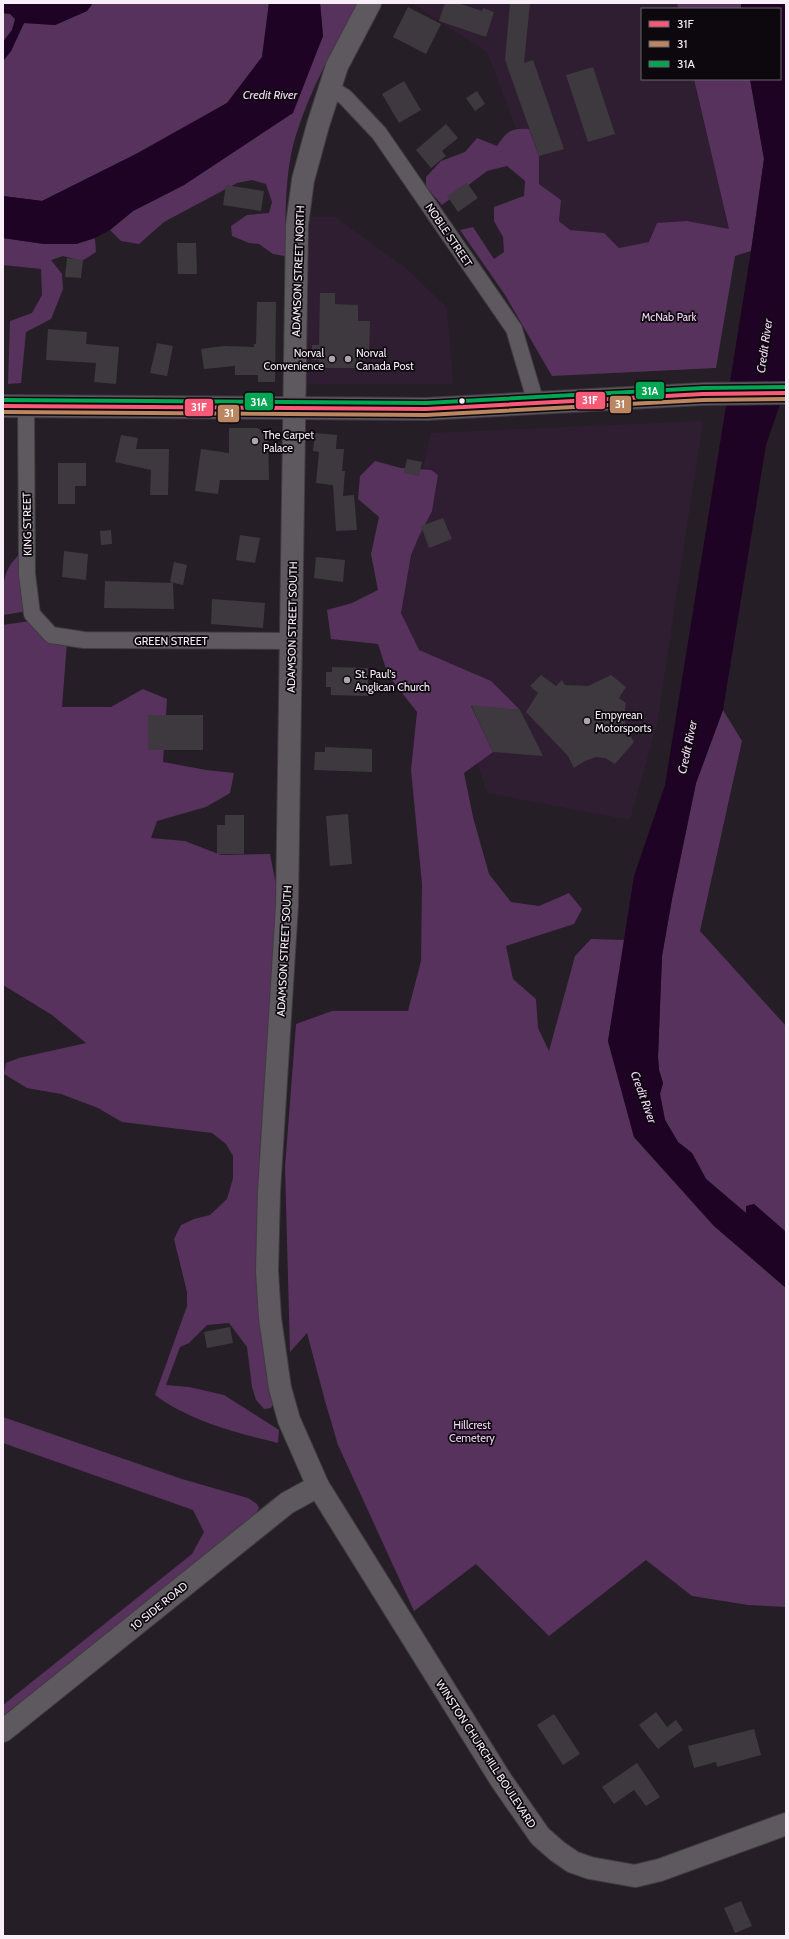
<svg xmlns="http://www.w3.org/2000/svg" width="789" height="1939" font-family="Cabin,sans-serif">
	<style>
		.built { fill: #2f1e31 }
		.green { fill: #57325d }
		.water { fill: #1f0324 }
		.building { fill: #3e383f }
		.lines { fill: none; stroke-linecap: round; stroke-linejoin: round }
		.minor-casing { stroke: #403a41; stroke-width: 18 }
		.secondary-casing { stroke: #403a41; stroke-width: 24 }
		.primary-casing { stroke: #403a41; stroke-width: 24 }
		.minor { stroke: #5e595f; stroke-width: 16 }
		.secondary { stroke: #5e595f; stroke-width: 22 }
		.primary { stroke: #5c555d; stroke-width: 22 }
		.bus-1-casing { stroke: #0d080e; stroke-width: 7 }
		.bus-2-casing { stroke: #0d080e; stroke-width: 7 }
		.bus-3-casing { stroke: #0d080e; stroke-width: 7 }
		.bus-1 { stroke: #f75a77; stroke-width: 4 }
		.bus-2 { stroke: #bb8660; stroke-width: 4 }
		.bus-3 { stroke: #00a651; stroke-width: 4 }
		.poi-dot { fill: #aea5ae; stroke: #0d080e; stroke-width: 1.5 }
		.bus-dot { fill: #f7eef8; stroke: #0d080e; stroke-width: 1.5 }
		.labels { text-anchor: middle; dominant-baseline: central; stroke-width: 3.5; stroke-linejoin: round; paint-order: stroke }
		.street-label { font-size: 11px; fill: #f7eef8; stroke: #0d080e }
		.park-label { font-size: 11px; fill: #f2d6f7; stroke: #0d080e }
		.poi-label { font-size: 11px; fill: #f7eef8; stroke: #0d080e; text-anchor: start }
		.water-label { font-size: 12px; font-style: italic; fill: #f3d6f8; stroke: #0d080e }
		.line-badge { stroke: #0d080e; stroke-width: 1.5 }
		.badge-label { font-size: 11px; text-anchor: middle; font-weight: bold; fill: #fff }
	</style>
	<rect width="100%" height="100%" fill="#251e26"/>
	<g class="built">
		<path d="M411,3H677L678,9H642V79H694L729,229L649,242L619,248L604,233L570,230L559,221L561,200L539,184V156L529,129L516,128L487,52Z"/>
		<path d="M308,217H335L407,269L447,308L453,384H305Z"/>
		<path d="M703,421L657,724L630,820L487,793L458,705L394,628L401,564L431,433Z"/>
	</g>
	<g class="green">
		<path d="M93,3H269L262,57L227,103L136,154L42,201L3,196V61L11,51L24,23L55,25L87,11Z"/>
		<path d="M320,3H358C335,46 310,89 296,135C284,173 286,217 285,256L273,254L259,244L249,243L232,236L231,226L247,215L269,213L272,202L266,184L252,180L237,183L164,222L139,244L121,241L110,230L133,211L184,185L230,154L312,63L323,36Z"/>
		<path d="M677,3H741V9H678Z"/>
		<path d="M3,13L10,14L16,19L12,30L3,42Z"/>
		<path d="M694,79H750L764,159L751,251L735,256L716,368L552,376L505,295L460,230L473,227L494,259L504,252L503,237L494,221V207L524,196L525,181L507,166L487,171L442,205L426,187V177L441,161L465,152L477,138L497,146C507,131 511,128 529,129L539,156V184L561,200L559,221L570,230L604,233L619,248L649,242L657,223L687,221L729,229Z"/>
		<path d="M3,238L44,244H76L95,238L96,252L82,261L63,256L51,260L62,274L63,289L51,319L26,332L21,383L8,384L10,321L32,313L42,295L41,269L3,265Z"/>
		<path d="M375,461L401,468L431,470L438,475L432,511L419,536L411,555L401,613L419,650L491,681L520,710L471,706L493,752L464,773L473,817L489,874L511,902L539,906L569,893L582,909L574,924L506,946L513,979L536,999L538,1028L549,1051L575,956L591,939L625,940L608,1041L634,1137L714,1226L786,1288V1607L748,1605L692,1596L646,1560L549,1636L476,1564L414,1611L338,1445L325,1401L307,1333L290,1352L285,1167L296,1024L332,1011H408L421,961L422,884L411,770L417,712L388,675L378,644L331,639L327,610L352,603L378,590L371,554L379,517L358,499L360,476Z"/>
		<path d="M20,554L28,611L3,615C3,589 0,572 20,554Z"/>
		<path d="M30,621L67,642L62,707H111L143,689L167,699L163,762L206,770L234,773L230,793L206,807L157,821L151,838L185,841L221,855L270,854L276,885L272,1000L260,1144L257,1236L261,1315L274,1402L271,1408L264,1409L256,1400L252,1387L247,1347L229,1323L207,1325L189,1343L180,1347L166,1385L189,1387L224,1395L279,1430L278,1443C236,1433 190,1421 155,1395L187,1306V1292L174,1239L181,1225L194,1219L210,1215L227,1199L233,1178V1156L226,1144L212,1133L122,1122L98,1108L61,1094L27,1088L4,1074L6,1063L19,1058L86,1043L52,1015L3,985V625Z"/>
		<path d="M723,710L742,741L700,931L786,1026V1232L754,1204L746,1213L706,1179L692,1153L678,1142L665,1120L660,1094L663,1083L659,1070L658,1057L662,956L672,899L696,783Z"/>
		<path d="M3,1417L182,1479L248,1498L257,1504L259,1508L255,1515L3,1716V1705L192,1554L204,1532L193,1510L3,1443Z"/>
	</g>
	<g class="water">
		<path d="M3,3H93L87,11L55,25L24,23L11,51L3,61V42L12,30L15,19L10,14L3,13Z"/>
		<path d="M269,3H320L323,36L293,113L184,185L133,211L110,230L95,238L76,244H44L3,238V196L42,201L136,154L227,103L262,57Z"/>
		<path d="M741,3H786V387L766,445L723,710L696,783L672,899L662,956L658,1057L659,1070L663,1083L660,1094L665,1120L678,1142L692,1153L706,1179L746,1213V1206L754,1204L786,1232V1288L714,1226L634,1137L608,1041L634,876L665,785L751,251L764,159L750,79H780V9H741Z"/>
	</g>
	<g class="building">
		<path d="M445,3H458L482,11L483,8L494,12L486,37L439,21Z"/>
		<path d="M510,3H530L524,63L533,60L564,149L539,156L505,60Z"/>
		<path d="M408,7L441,24L426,54L393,37Z"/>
		<path d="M593,67L615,134L588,142L566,75Z"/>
		<path d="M404,81L421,110L399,123L382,94Z"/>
		<path d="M477,91L485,104L475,111L466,98Z"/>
		<path d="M446,124L458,138L442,151L446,156L431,168L416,150Z"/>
		<path d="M467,183L478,198L458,212L447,196Z"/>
		<path d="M226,185L264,191L261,211L223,205Z"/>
		<path d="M177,243H196L197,274H178Z"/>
		<path d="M67,258L83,260L81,278L65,277Z"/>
		<path d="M320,293H335V304L358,305V321H370L369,359H356V368H319V360H312V345H319Z"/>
		<path d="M257,302H276L275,382H258V375H235V366L204,369L201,349L224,346L254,347V344H256Z"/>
		<path d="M48,329L87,332L86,344L119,347L116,384L94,382L96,363L46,360Z"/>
		<path d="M157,343L173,346L167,376L150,373Z"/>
		<path d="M229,428H258L268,437L269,480H220L218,494L195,491L201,449L229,453Z"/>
		<path d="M315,433L337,435L336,449H344L342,471H345L343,496L354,495L357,530L336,531L333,485L316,483L319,452L313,451Z"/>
		<path d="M121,435L138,438L136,449H169L168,495H150L151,470L115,462Z"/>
		<path d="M407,459L422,462L419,476L404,473Z"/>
		<path d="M58,463H86V486H75V504H58Z"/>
		<path d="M443,518L452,539L429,548L421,526Z"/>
		<path d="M111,530L112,544L101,545L100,531Z"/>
		<path d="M240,535L260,538L255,563L236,560Z"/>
		<path d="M64,551L88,554L86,580L62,577Z"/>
		<path d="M316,557L345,560L343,582L314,578Z"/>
		<path d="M174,562L187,565L183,585L170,582Z"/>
		<path d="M105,581L173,583L174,609L104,608Z"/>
		<path d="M212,599L265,603L263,628L211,624Z"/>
		<path d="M332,667L368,668V696L331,695V687H326V672H332Z"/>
		<path d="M541,675L556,686L562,680L565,685L588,686L611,675L626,687L619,698L626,703L625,709V727L634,742L615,764L605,758L596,757L585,761L574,768L568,756L526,712L538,693L530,686Z"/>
		<path d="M471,705L520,710L543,756L493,752Z"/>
		<rect x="148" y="715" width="55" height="35"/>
		<path d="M325,747L372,749V772L314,770L315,752H325Z"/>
		<path d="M348,814L352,864L330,866L326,816Z"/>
		<path d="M225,815H244V854H217V825H225Z"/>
		<path d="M230,1327L233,1343L207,1348L204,1332Z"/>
		<path d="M656,1712L667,1727L676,1720L683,1730L658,1749L639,1725Z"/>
		<path d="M554,1714L580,1754L563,1765L537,1725Z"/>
		<path d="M754,1729L761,1755L717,1767L716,1762L694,1768L688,1746Z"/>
		<path d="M637,1763L660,1797L646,1806L634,1790L614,1804L602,1787Z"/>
		<path d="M741,1901L752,1926L735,1933L724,1908Z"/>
	</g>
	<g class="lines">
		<g class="minor-casing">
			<g id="minor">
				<path d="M330,88L345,97L379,133L514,329L536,403"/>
				<path d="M26,406L27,574L32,614L51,635L84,640L292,641"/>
			</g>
		</g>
		<g class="secondary-casing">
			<g id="secondary">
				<path d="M370,3L337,66L318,125L303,180L297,225L287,905L269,1192L267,1271L270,1318L280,1388L289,1420L318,1486L501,1780L540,1836L557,1851L573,1862L590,1868L635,1876L660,1870L786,1824"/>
				<path d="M3,1731L287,1503L318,1486"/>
			</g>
		</g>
		<g class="primary-casing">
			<path id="primary" d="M3,406L426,409L703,394L786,393"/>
		</g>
		<use href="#minor" class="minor"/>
		<use href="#secondary" class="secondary"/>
		<use href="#primary" class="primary"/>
		<g class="bus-1-casing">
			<path id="bus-1" d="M3,406L426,409L703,394L786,393"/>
		</g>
		<g class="bus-2-casing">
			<path id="bus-2" d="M3,412L426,415L703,400L786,399"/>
		</g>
		<g class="bus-3-casing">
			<path id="bus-3" d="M3,400L426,403L703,388L786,387"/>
		</g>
		<use href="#bus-1" class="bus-1"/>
		<use href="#bus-2" class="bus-2"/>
		<use href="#bus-3" class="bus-3"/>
	</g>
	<g class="poi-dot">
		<circle cx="332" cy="359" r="4"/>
		<circle cx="348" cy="359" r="4"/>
		<circle cx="255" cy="441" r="4"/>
		<circle cx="347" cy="680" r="4"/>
		<circle cx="587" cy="721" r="4"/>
	</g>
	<circle class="bus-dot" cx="462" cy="401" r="3.5"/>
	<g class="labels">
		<g class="street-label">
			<text transform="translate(449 235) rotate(56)">NOBLE STREET</text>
			<text transform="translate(298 271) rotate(-88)">ADAMSON STREET NORTH</text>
			<text transform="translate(27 524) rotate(-91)">KING STREET</text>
			<text transform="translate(292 627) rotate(-89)">ADAMSON STREET SOUTH</text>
			<text x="171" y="641">GREEN STREET</text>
			<text transform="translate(284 951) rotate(-87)">ADAMSON STREET SOUTH</text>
			<text transform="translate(159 1606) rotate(-39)">10 SIDE ROAD</text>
			<text transform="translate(486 1754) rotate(57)">WINSTON CHURCHILL BOULEVARD</text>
		</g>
		<g class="park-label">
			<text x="669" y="317">McNab Park</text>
			<text x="472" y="1425">Hillcrest<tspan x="472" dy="13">Cemetery</tspan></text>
		</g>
		<g class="poi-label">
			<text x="324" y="353" text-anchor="end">Norval<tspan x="324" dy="13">Convenience</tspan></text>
			<text x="356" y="353">Norval<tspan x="356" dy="13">Canada Post</tspan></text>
			<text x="263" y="435">The Carpet<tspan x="263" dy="13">Palace</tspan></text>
			<text x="355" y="674">St. Paul's<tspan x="355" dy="13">Anglican Church</tspan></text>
			<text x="595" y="715">Empyrean<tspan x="595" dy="13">Motorsports</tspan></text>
		</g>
		<g class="water-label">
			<text x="270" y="94">Credit River</text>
			<text transform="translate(764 346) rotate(-82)">Credit River</text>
			<text transform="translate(687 747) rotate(-78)">Credit River</text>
			<text transform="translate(644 1097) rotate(70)">Credit River</text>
		</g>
	</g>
	<g class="line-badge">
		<rect x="635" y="381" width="30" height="19" rx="4" fill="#00a651"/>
		<rect x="575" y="391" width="31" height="19" rx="4" fill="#f75a77"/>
		<rect x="244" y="392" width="30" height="19" rx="4" fill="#00a651"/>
		<rect x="609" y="395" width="23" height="19" rx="4" fill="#bb8660"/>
		<rect x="184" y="398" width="30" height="19" rx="4" fill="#f75a77"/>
		<rect x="217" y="404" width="23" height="19" rx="4" fill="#bb8660"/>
	</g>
	<g class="badge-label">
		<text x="650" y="395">31A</text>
		<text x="590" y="404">31F</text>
		<text x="259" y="406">31A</text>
		<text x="620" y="408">31</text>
		<text x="199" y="411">31F</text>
		<text x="229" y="417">31</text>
	</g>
	<rect width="789" height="1939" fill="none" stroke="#f7eef8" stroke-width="8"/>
	<rect x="641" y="8" width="140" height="72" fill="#0d080e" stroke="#6b646c"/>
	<rect x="649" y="21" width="20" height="6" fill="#f75a77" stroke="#6b646c"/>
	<text x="677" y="28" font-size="12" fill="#f7eef8">31F</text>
	<rect x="649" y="41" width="20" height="6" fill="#bb8660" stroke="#6b646c"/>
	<text x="677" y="48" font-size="12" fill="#f7eef8">31</text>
	<rect x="649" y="61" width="20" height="6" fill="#00a651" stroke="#6b646c"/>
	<text x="677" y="68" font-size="12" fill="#f7eef8">31A</text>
</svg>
